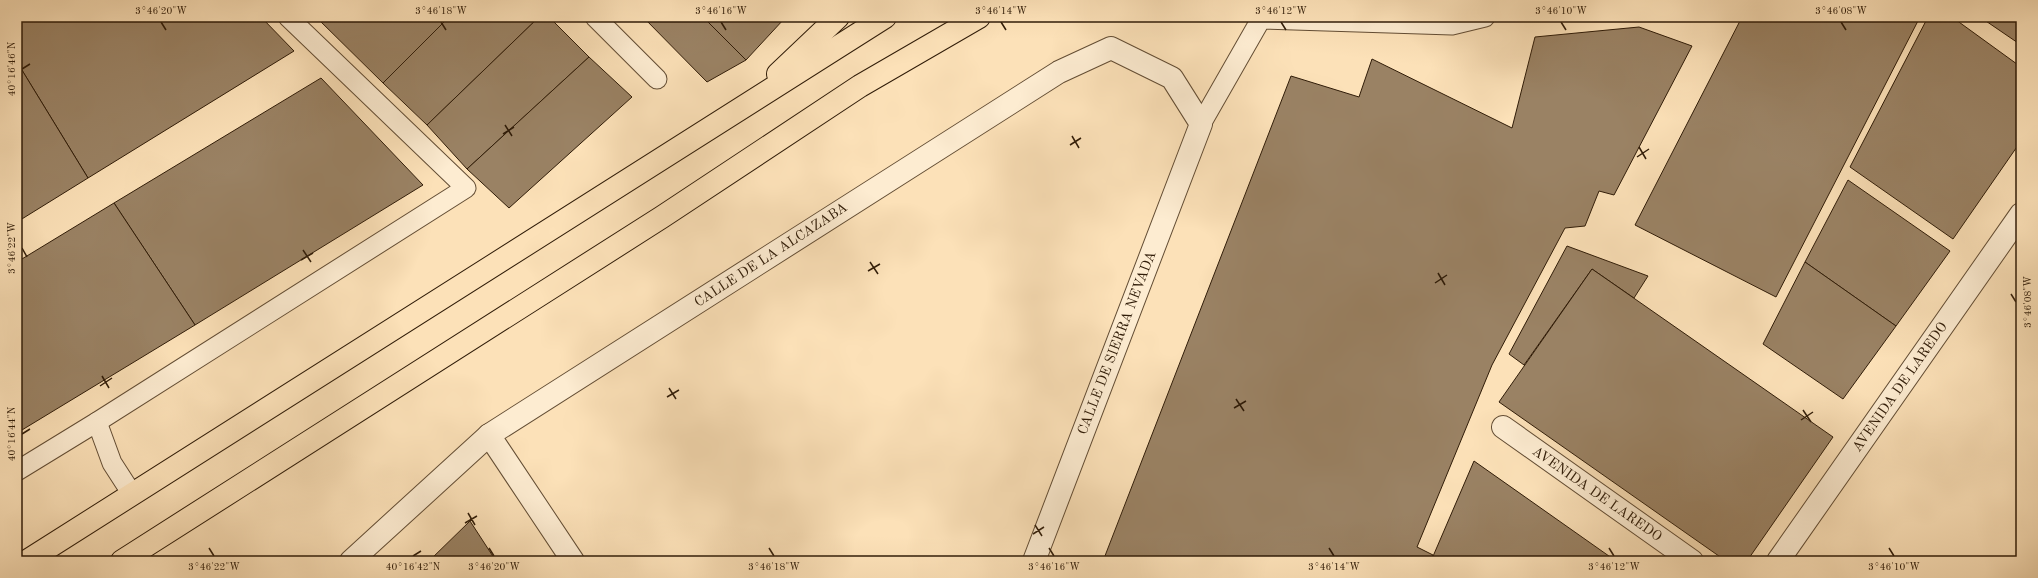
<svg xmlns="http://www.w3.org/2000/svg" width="2038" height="578" font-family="'Old Standard TT',serif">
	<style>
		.building { fill: #9a8264; stroke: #301c08 }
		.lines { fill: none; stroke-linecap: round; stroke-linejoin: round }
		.service-casing { stroke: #634d34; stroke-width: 21 }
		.minor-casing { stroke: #634d34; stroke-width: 24 }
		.motorway-casing { stroke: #301c08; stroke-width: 24 }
		.service { stroke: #fdecd1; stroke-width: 19 }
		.minor { stroke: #fdecd1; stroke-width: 22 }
		.motorway { stroke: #fce1b8; stroke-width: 22 }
		.ticks { fill: none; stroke: #301c08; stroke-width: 1.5 }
		.labels { text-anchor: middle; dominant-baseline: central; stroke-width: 3; stroke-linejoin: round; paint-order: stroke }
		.street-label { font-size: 14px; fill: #301c08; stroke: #fdecd1 }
		.neatline { fill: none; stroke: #301c08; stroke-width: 1.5 }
		.ticks-label { font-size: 10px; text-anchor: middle; fill: #301c08 }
	</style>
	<rect width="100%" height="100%" fill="#fce1b8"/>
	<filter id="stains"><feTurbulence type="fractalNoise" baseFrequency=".005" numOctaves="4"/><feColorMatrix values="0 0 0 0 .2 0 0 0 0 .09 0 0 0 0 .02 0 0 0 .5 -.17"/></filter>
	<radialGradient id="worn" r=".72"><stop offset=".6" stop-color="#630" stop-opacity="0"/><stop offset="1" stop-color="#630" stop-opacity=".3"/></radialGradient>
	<g class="building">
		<path d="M22,17H261L294,51L88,178L17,62V19Z"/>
		<path d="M316,17H449L383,83Z"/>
		<path d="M449,17H539L427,125L383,83Z"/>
		<path d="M539,17H549L589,57L467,169L427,125Z"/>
		<path d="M643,17H703L746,60L707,82Z"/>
		<path d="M703,17H782L784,19L746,60Z"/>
		<path d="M1742,17H1920L1776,297L1635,225Z"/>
		<path d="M1928,17H1952L2021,67V141L1953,239L1850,167Z"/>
		<path d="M1980,17H2021V45Z"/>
		<path d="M1639,27L1692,46L1614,195L1599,191L1585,226L1565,228L1492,365L1417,547L1433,555L1430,561H1103L1291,76L1359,97L1372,59L1512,128L1535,37Z"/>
		<path d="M589,57L632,97L509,208L467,169Z"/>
		<path d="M17,62L88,178L17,222Z"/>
		<path d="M321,78L423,185L195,325L114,203Z"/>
		<path d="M1848,180L1950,251L1896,326L1805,262Z"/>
		<path d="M114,203L195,325L17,433V262Z"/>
		<path d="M1567,246L1648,276L1634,298L1592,269L1524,365L1509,354Z"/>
		<path d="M1805,262L1896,326L1843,399L1763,344Z"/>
		<path d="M1592,269L1833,437L1747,561H1726L1499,402Z"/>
		<path d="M1474,461L1616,561H1431Z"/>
		<path d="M470,521L496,561H429Z"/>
	</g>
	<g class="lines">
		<g class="service-casing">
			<g id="service">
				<path d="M595,17L657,79"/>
				<path d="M1201,124L1261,19L1452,25L1485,17"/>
				<path d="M97,422L112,463L132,494"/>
				<path d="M17,471L97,422L466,188L288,17"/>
			</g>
		</g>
		<g class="minor-casing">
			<g id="minor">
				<path d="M1503,427L1692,561"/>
				<path d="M489,435L573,561"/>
				<path d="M351,561L489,435L1059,72L1111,48L1172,78L1201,124L1034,561"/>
				<path d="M1778,561L2021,214"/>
			</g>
		</g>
		<g class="motorway-casing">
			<g id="motorway">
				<path d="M778,74L838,17"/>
				<path d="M27,561L885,17"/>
				<path d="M122,561L662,217L860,86L979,17"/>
			</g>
		</g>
		<use href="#service" class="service"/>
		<use href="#minor" class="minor"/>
		<use href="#motorway" class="motorway"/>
	</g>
	<path class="ticks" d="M161,22L166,30M441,22L446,30M721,22L726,30M1001,22L1006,30M1281,22L1286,30M1561,22L1566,30M1841,22L1846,30M22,69L30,64M505,125L512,136M503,134L514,127M1072,136L1079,148M1070,145L1081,138M1639,147L1646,159M1637,157L1649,149M22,248L27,257M303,250L311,262M301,260L313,253M870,262L878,274M868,271L880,264M1438,273L1445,285M1435,283L1447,275M2011,294L2016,302M102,376L109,388M100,386L112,378M669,388L676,399M667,397L679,390M1236,399L1244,411M1234,408L1246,401M1803,410L1811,422M1801,420L1813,412M22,434L30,429M468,513L475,525M465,523L477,516M1035,525L1042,536M1033,534L1044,527M209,548L214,556M489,548L494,556M769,548L774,556M1049,548L1054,556M1329,548L1334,556M1609,548L1614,556M1889,548L1894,556M413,556L421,551"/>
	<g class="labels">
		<g class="street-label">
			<text transform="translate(771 255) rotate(-33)">CALLE DE LA ALCAZABA</text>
			<text transform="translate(1117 343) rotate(-69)">CALLE DE SIERRA NEVADA</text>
			<text transform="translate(1900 387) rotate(-55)">AVENIDA DE LAREDO</text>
			<text transform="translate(1597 494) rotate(35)">AVENIDA DE LAREDO</text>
		</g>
	</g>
	<rect width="2038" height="578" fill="none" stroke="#fce1b8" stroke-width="44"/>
	<rect x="22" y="22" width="1994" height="534" class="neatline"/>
	<g class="ticks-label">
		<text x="161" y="14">3°46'20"W</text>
		<text x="441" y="14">3°46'18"W</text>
		<text x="721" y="14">3°46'16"W</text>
		<text x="1001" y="14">3°46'14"W</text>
		<text x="1281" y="14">3°46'12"W</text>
		<text x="1561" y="14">3°46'10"W</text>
		<text x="1841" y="14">3°46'08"W</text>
		<text transform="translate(11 69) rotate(-90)" y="4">40°16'46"N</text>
		<text transform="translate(11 248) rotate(-90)" y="4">3°46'22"W</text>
		<text transform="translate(2027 302) rotate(-90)" y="4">3°46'08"W</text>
		<text transform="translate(11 434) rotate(-90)" y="4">40°16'44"N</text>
		<text x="214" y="570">3°46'22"W</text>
		<text x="413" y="570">40°16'42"N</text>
		<text x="494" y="570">3°46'20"W</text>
		<text x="774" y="570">3°46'18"W</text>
		<text x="1054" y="570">3°46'16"W</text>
		<text x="1334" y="570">3°46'14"W</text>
		<text x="1614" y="570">3°46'12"W</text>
		<text x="1894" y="570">3°46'10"W</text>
	</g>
	<rect width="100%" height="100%" filter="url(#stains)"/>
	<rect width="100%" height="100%" fill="url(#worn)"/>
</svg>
